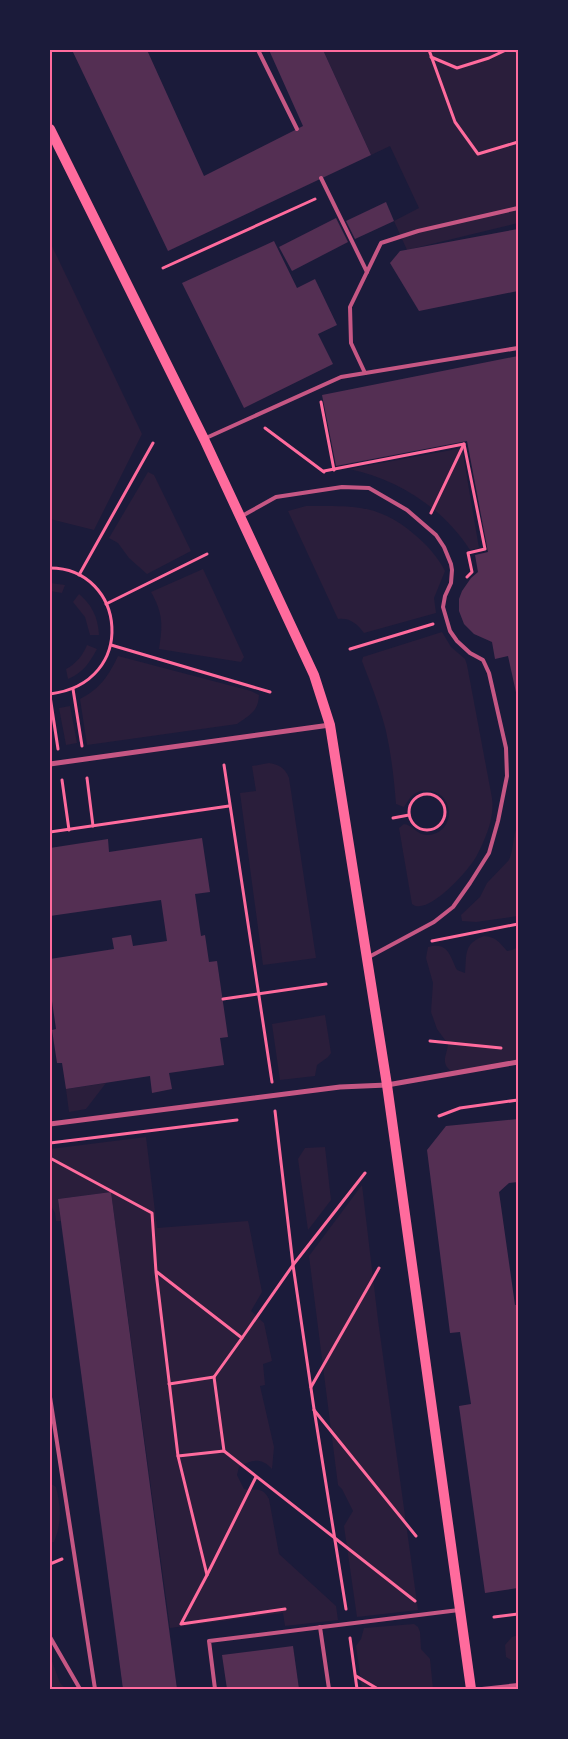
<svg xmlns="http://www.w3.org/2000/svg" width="568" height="1739" font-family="'Roboto Condensed',sans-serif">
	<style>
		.green { fill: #2a1e3b }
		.building { fill: #542f53 }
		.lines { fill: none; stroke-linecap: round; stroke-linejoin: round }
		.path { stroke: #ff6b9d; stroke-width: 3 }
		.service { stroke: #c65784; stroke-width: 4 }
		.minor { stroke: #c65784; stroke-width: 5 }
		.secondary { stroke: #ff6b9d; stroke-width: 10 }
		.neatline { fill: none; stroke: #ff6b9d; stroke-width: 2 }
	</style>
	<rect width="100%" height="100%" fill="#1b1b3a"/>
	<g class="green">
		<path d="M323,50H518V223L407,250L394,221L419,208L390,146L371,155Z"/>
		<path d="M50,242L142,434L94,530L50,519Z"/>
		<path d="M462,448L479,548L470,550C443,508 398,479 349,469Z"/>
		<path d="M148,472L154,475L191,551L147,574L129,558L118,543L109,538Z"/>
		<path d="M306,506C352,506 378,503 415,535C427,545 437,556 445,571L434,598L436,613L364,633C358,624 349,617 338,619L288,511Z"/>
		<path d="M203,569L244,657L241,662L159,649C163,625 163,613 151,592Z"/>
		<path d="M50,583L65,585L62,593L50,591Z"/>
		<path d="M79,594C92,605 98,617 99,635H90L85,617L73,602Z"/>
		<path d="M442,632L451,647L465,659L467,665L492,798C495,818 485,840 476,857C468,871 427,917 412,904L399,828L404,824C413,825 417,835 427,835C454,835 457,796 431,791C425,790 419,790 413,795C409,798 407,803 404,807L396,804C394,778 391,752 385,727C379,704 370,682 362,661L363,657Z"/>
		<path d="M87,645L97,649C90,662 83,673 68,679L66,669C76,664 83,655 87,645Z"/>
		<path d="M118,656L251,691L259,695C258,712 250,715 237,724L87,745L80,699C100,689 109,675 118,656Z"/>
		<path d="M70,706L77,743L66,745L59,708Z"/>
		<path d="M269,763C280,765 285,768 289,778L316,958L263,965L240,793L256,791L252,766Z"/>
		<path d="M518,825V916L476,922L462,921L461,915L480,897L487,883L509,860C514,850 512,836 518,825Z"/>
		<path d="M484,936C496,937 499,942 507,951L512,950L518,947V1061L451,1071C440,1062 447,1056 448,1044L437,1029L431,1012L433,983L426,958L428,947C448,941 450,956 457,970L465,973C467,954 463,944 484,936Z"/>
		<path d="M325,1015L331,1053L328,1057L317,1065L315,1076L280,1080L272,1024Z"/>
		<path d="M106,1083L86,1109L69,1112L66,1089Z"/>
		<path d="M146,1137L157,1228L248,1221L249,1225L262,1292L251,1311L264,1323L272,1361L263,1364L265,1385L260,1386L274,1447L272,1469C262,1458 252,1459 239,1467L237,1475L244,1489C256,1491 262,1486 269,1499L279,1554L336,1606L338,1620L285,1626L283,1613L170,1628L111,1192L58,1199L61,1221H56L55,1213L50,1204V1149Z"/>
		<path d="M325,1147L331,1200L308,1230L298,1159L305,1148Z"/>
		<path d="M362,1185L378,1320L418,1610L357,1617L344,1526L353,1511L342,1489L338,1485L309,1256Z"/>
		<path d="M50,1483L56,1487C61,1508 62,1522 54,1542H50Z"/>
		<path d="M414,1624L418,1627L420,1632L421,1649L430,1659L433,1689H362L356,1646L361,1639L364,1628Z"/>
		<path d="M518,1635V1660H511L506,1657L505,1645L512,1637Z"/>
		<path d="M50,1656L60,1683L66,1689H50Z"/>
	</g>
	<g class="building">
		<path d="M72,50H147L204,176L303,126L269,50H323L371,155L168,251Z"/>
		<path d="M386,202L394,221L355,239L346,221Z"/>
		<path d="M336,218L348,242L292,271L279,247Z"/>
		<path d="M518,229V291L419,311L390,263L400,251Z"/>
		<path d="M274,241L297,288L315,279L337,325L318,334L333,364L244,408L182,283Z"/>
		<path d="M518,356V697H517L508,656L495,659L492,642L474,634L464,624L459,611V599L462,591L471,578L478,572L475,555L488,552L467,441L336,466L322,395Z"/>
		<path d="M202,838L210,892L195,894L201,936L205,935L209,962L217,961L228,1037L220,1038L224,1065L169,1073L172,1089L152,1093L150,1076L66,1089L62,1063H57L52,1030L56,1029L50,987V959L114,949L112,938L131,935L133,946L167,941L161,900L50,916V848L108,839L109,852Z"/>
		<path d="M518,1119V1182L509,1183L499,1192L515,1305H518V1588L485,1593L459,1406L471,1404L460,1332L450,1333L427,1150L446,1126Z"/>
		<path d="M111,1192L177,1689H123L58,1199Z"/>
		<path d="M293,1646L299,1689H227L222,1655Z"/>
	</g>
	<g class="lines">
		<g class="path">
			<path d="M429,50L455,122L478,154L518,142"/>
			<path d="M516,50L518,53"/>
			<path d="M431,57L457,68L489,58L506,50"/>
			<path d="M163,268L315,199"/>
			<path d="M321,402L334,470"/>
			<path d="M265,428L324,472"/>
			<path d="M324,471L464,444L485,549L468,553L472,572L467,577"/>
			<path d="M431,513L464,444"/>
			<path d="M50,568C126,568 139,683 50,694"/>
			<path d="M79,575L153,443"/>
			<path d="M106,604L207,554"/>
			<path d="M111,645L270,692"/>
			<path d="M350,649L433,624"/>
			<path d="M73,689L82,746"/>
			<path d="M50,696L58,749"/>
			<path d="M224,765L272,1082"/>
			<path d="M87,778L93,826"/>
			<path d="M62,780L69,830"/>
			<circle cx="427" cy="812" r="18"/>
			<path d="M393,818L409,815"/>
			<path d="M50,832L229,806"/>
			<path d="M432,941L518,924"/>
			<path d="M223,999L326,984"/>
			<path d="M430,1041L501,1048"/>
			<path d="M275,1111L293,1265L314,1409L346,1609"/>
			<path d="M439,1116L460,1108L518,1100"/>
			<path d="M50,1143L237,1120"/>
			<path d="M50,1158L152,1213L156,1272L178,1456L207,1575L181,1624L285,1609"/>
			<path d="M157,1272L242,1338L293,1265L365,1173"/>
			<path d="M214,1377L242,1338"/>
			<path d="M169,1384L214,1377L224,1451"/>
			<path d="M311,1387L379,1268"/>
			<path d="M314,1410L416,1536"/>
			<path d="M178,1456L224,1451L415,1601"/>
			<path d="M50,1564L62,1559"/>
			<path d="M207,1575L256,1477"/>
			<path d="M494,1617L518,1614"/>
			<path d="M350,1638L357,1689"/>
			<path d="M356,1676L378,1689"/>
		</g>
		<g class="service">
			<path d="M258,50L297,129"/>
			<path d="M321,178L367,272"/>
			<path d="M365,373L351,343L350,307L381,243L418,231L518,208"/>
			<path d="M206,438L341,377L518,348"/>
			<path d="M242,516L276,497L342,487L369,488L407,510L436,535L444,547L451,564L452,570L451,583L445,596L443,607L450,631L457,641L470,653L483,660L489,673L506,748L507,776L498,821L489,853L470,883L453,907L434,922L367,958"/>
			<path d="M50,1397L95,1689"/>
			<path d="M320,1627L329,1689"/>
			<path d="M50,1637L80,1689"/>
			<path d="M215,1689L209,1641L459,1610"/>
			<path d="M482,1689L518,1685"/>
		</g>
		<g class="minor">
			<path d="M50,764L330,725"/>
			<path d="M50,1124L340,1087L387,1085L518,1062"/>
		</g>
		<path class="secondary" d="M50,129L204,439L314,675L330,725L387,1085L471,1689"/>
	</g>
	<rect width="568" height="1739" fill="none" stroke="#1b1b3a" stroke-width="102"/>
	<rect x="51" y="51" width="466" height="1637" class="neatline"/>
</svg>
